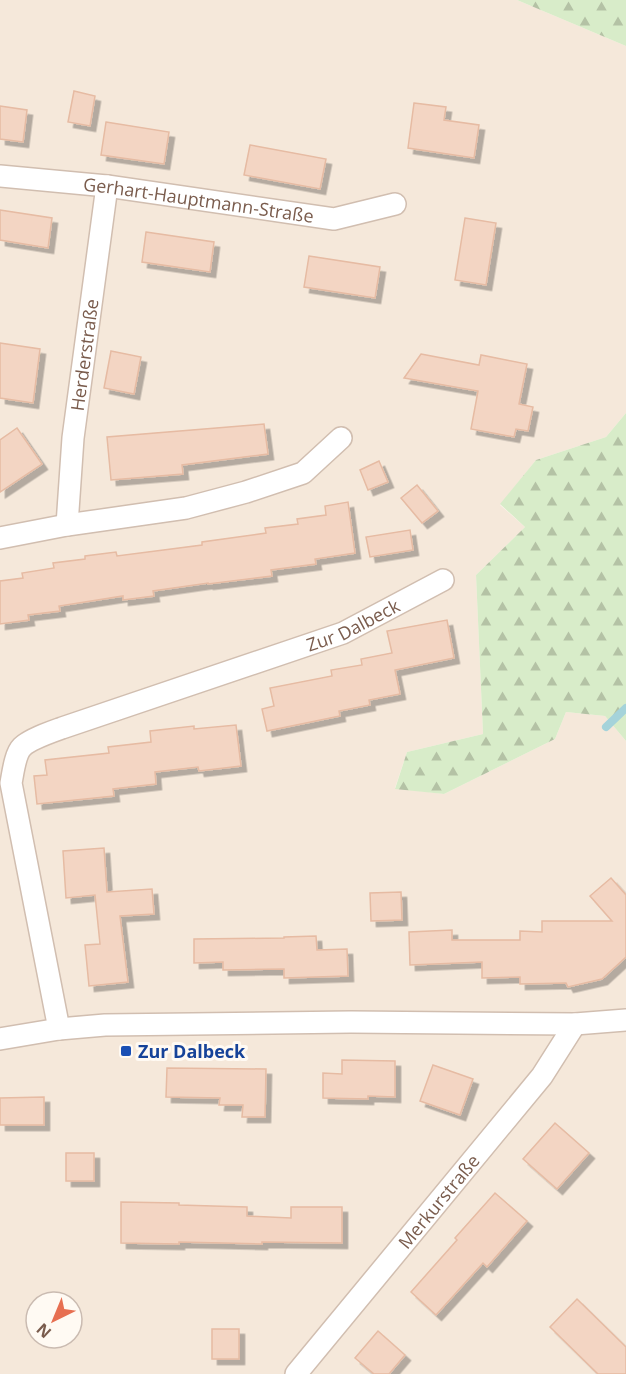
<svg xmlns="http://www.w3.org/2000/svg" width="626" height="1374" font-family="'Open Sans',sans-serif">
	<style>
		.residential { fill: #f5e8da; fill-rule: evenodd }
		.forest { fill: url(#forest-firs) }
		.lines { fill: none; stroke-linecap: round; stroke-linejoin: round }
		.stream { stroke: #a5d3da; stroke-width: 8 }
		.building { fill: #f3d5c3; stroke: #e6bba3; stroke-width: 1.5; filter: url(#shadow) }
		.street-casing { stroke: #d1beb0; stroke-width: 24 }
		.street { stroke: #fff; stroke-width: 21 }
		.transit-dot { fill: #1a4fb4; stroke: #fffaf3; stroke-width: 2 }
		.labels { text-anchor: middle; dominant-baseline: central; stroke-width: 6; stroke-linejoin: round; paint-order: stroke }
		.street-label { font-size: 18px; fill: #7a5c4d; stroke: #fffaf3 }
		.transit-label { font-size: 18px; font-weight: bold; fill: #164399; stroke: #fffaf3; text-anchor: start }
	</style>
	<defs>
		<pattern id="forest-firs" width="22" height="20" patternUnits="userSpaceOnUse" patternTransform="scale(1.5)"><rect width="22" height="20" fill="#d8ecc9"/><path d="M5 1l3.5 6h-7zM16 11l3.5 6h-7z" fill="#b4c2a5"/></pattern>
		<filter id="shadow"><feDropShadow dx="5.5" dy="5.5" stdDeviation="0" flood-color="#0004"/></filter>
	</defs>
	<rect width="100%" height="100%" fill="#fdf6ec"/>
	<path class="residential" d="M0,0H517L626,46V413L606,437L536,460L500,505L525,527L476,575L483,734L407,752L395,788L444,794L555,739L566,712L605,716L626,741V1374H0ZM36,1302H72V1338H36Z"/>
	<g class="forest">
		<path d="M517,0H626V46Z"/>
		<path d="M626,413V741L605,716L566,712L555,739L444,794L395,789L407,752L483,734L476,575L525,527L500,504L536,460L606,437Z"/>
	</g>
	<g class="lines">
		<path class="stream" d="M606,727L626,708"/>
	</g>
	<g class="building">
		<path d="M74,91L95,96L90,126L68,122Z"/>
		<path d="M414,103L446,107L444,120L479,125L474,158L408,148Z"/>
		<path d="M0,106L27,110L23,142L0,139Z"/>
		<path d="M106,122L169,132L164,164L101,155Z"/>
		<path d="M250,145L326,159L320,189L244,175Z"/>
		<path d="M0,210L52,218L48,248L0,240Z"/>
		<path d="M465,218L496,223L486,285L455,280Z"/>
		<path d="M146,232L214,242L210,272L142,262Z"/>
		<path d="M309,256L380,267L375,298L304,287Z"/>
		<path d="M0,343L40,349L33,403L0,398Z"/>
		<path d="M111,351L141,357L134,394L104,388Z"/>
		<path d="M421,354L479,365L481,355L527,364L519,404L533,407L528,431L516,429L514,437L471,429L478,391L404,378Z"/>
		<path d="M264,424L268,454L182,465L183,474L111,480L107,437Z"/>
		<path d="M17,428L42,464L0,492V440Z"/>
		<path d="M379,461L388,482L368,490L360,470Z"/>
		<path d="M417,485L438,511L422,523L401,498Z"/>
		<path d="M348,502L355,553L315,559L316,564L271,570L272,576L208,584V583L153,591L154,596L123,600V596L59,606L60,611L28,615L29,620L0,624V581L23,578L22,573L54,568L53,563L85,559V556L116,552L117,556L202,545V542L266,533L265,528L298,524L297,519L326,515L325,506Z"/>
		<path d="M410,530L413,550L370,557L366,537Z"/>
		<path d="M447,620L454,658L395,670L400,694L369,700L370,705L339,711L340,716L267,731L262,709L274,706L270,688L332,676L331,670L362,665L361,659L392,653L387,631Z"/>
		<path d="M236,725L241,766L199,771L198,767L155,772L156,784L113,789L114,796L37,804L34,776L47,775L45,760L109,753L108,747L151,742L150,731L194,726V729Z"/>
		<path d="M104,848L107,892L152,889L154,914L120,916L128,982L89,986L85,945L100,944L95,895L66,898L63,851Z"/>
		<path d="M611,878L626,895V957L602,979L568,987L566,983L520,984V977L482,978V962L410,965L409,932L452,930V940H520V931L542,932V921H612L590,896Z"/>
		<path d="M401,892L402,920L371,921L370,893Z"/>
		<path d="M316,936L317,950L347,949L348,976L284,978V969L223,970V962L194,963V939L284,938V937Z"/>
		<path d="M342,1060L395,1061V1097L368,1096V1099L323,1098V1073L342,1074Z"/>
		<path d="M433,1065L473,1079L460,1115L420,1101Z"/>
		<path d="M167,1068L266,1069L265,1117H242L243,1105H219L220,1098L166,1097Z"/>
		<path d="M44,1097V1125H0V1098Z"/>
		<path d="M555,1123L589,1153L557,1189L523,1159Z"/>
		<rect x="66" y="1153" width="28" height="28"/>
		<path d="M495,1193L527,1221L487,1267L483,1263L436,1315L411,1292L457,1240L455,1238Z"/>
		<path d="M121,1202L179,1203V1205L247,1207V1216L291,1218V1207H342V1243L262,1242V1244L179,1242V1244L121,1243Z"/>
		<path d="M577,1299L626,1347V1374H598L550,1327Z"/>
		<rect x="212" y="1329" width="27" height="30"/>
		<path d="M378,1331L405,1355L389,1374H374L355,1358Z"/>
	</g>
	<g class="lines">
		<g class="street-casing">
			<g id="street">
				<path id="s1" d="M0,176L107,186L334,219L395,204"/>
				<path id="s2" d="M67,525L73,438L107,186"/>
				<path d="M0,538L67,525L186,508L246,492L303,473L341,438"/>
				<path id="s3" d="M59,1029L11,783C13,773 15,754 22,747C30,739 51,732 62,728L343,633L443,580"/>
				<path d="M0,1039L59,1029L105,1025L351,1022L575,1024L626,1020"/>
				<path id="s4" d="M296,1374L542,1076L575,1024"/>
			</g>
		</g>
		<use href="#street" class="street"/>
	</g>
	<rect class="transit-dot" x="120" y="1045" width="12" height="12" rx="3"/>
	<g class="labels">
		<g class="street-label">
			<text stroke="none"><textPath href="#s1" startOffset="200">Gerhart-Hauptmann-Straße</textPath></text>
			<text stroke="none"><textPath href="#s2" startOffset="171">Herderstraße</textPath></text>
			<text stroke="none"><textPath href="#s3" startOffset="642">Zur Dalbeck</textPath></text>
			<text stroke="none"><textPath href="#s4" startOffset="224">Merkurstraße</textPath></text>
		</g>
		<g class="transit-label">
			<text x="138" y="1051">Zur Dalbeck</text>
		</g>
	</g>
	<g transform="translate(54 1320) rotate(223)"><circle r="28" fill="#fffaf3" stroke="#cabbb1" stroke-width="1.5"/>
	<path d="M0-4.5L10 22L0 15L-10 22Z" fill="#e76f51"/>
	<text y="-9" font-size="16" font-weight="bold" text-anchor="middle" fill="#7a5c4d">N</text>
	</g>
</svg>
